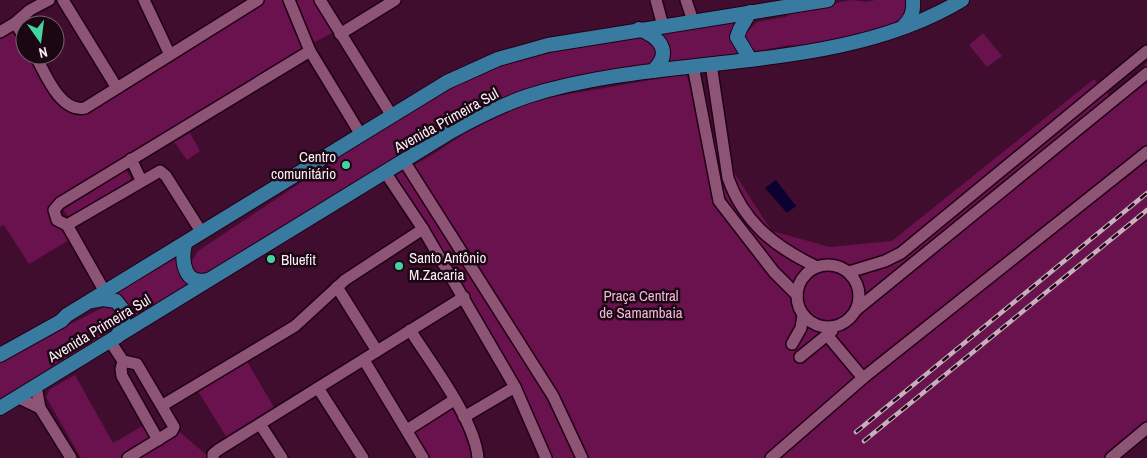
<svg xmlns="http://www.w3.org/2000/svg" width="1147" height="458" font-family="'Archivo Narrow',sans-serif">
	<style>
		.green { fill: #6a124e }
		.water { fill: #0c0031 }
		.lines { fill: none; stroke-linecap: round; stroke-linejoin: round }
		.minor-casing { stroke: #210015; stroke-width: 14 }
		.major-casing { stroke: #210015; stroke-width: 16 }
		.minor { stroke: #8e5476; stroke-width: 11 }
		.major { stroke: #397ba0; stroke-width: 14 }
		.rail-casing { stroke: #c8afbe; stroke-width: 4.5 }
		.rail { stroke: #1b0613; stroke-width: 2.5; stroke-dasharray: 8; stroke-linecap: butt }
		.poi-dot { fill: #43d4a0; stroke: #1b0613; stroke-width: 2 }
		.labels { text-anchor: middle; dominant-baseline: central; stroke-width: 5; stroke-linejoin: round; paint-order: stroke }
		.street-label { font-size: 15px; fill: #fbedf4; stroke: #1b0613 }
		.poi-label { font-size: 15px; fill: #fbedf4; stroke: #1b0613; text-anchor: start }
		.park-label { font-size: 15px; fill: #f1b7d7; stroke: #1b0613 }
	</style>
	<rect width="100%" height="100%" fill="#410d2f"/>
	<g class="green">
		<path d="M258,0H290L313,50L57,208L74,237L29,264L4,225L0,227V36L15,23L25,38V55H35L75,109Z"/>
		<path d="M297,0H315L334,32L315,42L305,28Z"/>
		<path d="M851,0L867,2L875,0H911L904,18L865,35L803,47L790,45L756,51L749,47L745,34L757,22L785,17L797,11Z"/>
		<path d="M738,19L743,56L661,68L657,30Z"/>
		<path d="M983,33L1002,56L987,67L969,45Z"/>
		<path d="M639,38L653,42L660,53L658,63L519,96L204,276L193,271L191,262L198,251L363,141L456,85L507,62L558,51Z"/>
		<path d="M1147,63V430L1114,458H546L532,423L392,178L432,155L476,126L523,102L686,74C705,131 740,182 772,231L830,247L892,241L1094,79L1110,96Z"/>
		<path d="M190,133L200,151L187,160L174,142Z"/>
		<path d="M125,169L131,178L128,183L70,219L63,210Z"/>
		<path d="M178,257L197,283L133,324C132,306 127,300 110,296Z"/>
		<path d="M110,304L119,309L117,327L0,403V363L29,345Z"/>
		<path d="M245,358L278,414L229,441L196,388Z"/>
		<path d="M75,375L113,443L146,424L155,440L124,458H81L46,397L50,389Z"/>
		<path d="M454,400L478,458H421L407,430Z"/>
		<path d="M175,428L210,458H128Z"/>
	</g>
	<path class="water" d="M776,180L796,206L787,213L765,188Z"/>
	<g class="lines">
		<g class="minor-casing">
			<g id="minor">
				<path d="M63,0L117,88"/>
				<path d="M144,0L170,55"/>
				<path d="M289,0L310,51L361,135"/>
				<path d="M320,0L392,116"/>
				<path d="M656,0L663,26"/>
				<path d="M686,0L693,21"/>
				<path d="M15,23L30,10L49,0"/>
				<path d="M0,32L15,23L25,38"/>
				<path d="M340,34L395,0"/>
				<path d="M35,55C45,73 60,113 85,108L258,0"/>
				<path d="M711,64L728,178C744,223 775,247 817,267"/>
				<path d="M693,66L719,201L774,272L797,295"/>
				<path d="M131,159L141,180"/>
				<path d="M404,161L553,396L582,458"/>
				<path d="M385,172L423,229L515,387L546,458"/>
				<path d="M67,225L105,292"/>
				<path d="M202,233L166,176L160,171L67,225L57,220L54,210L60,203L310,51"/>
				<circle cx="828" cy="296" r="31"/>
				<path d="M849,272L885,261L901,253L1147,51"/>
				<path d="M337,287L377,351"/>
				<path d="M856,310L1147,73"/>
				<path d="M410,330C431,363 475,420 478,458"/>
				<path d="M827,335L863,378"/>
				<path d="M110,341L123,361"/>
				<path d="M792,344L801,328L803,315"/>
				<path d="M800,357L832,331"/>
				<path d="M364,360L423,458"/>
				<path d="M123,361L137,364L174,427L172,431L128,458"/>
				<path d="M123,361L121,369L122,376L158,440"/>
				<path d="M36,386L40,408L71,458"/>
				<path d="M318,388L363,458"/>
				<path d="M17,397L40,408"/>
				<path d="M163,405L295,326L345,280L423,229"/>
				<path d="M464,417L515,387"/>
				<path d="M260,424L282,458"/>
				<path d="M407,430L454,400"/>
				<path d="M213,458V454L218,450L464,297"/>
				<path d="M771,458L863,378L1147,152"/>
				<path d="M1111,458L1147,428"/>
			</g>
		</g>
		<g class="major-casing">
			<g id="major">
				<path d="M903,27C911,19 914,12 913,0"/>
				<path d="M639,29C660,37 673,52 653,71"/>
				<path d="M750,59L737,37L740,29L750,12"/>
				<path d="M185,244C181,261 184,286 208,280"/>
				<path d="M92,301L103,299L116,301L124,311L123,324L117,337"/>
				<path d="M0,355L61,321L67,315L447,82L498,59L548,45L828,0"/>
				<path d="M0,408L452,131C476,118 501,105 528,96C665,52 836,76 962,0"/>
			</g>
		</g>
		<use href="#minor" class="minor"/>
		<use href="#major" class="major"/>
		<g class="rail-casing">
			<g id="rail">
				<path d="M856,432L1147,193"/>
				<path d="M864,441L1147,210"/>
			</g>
		</g>
		<use href="#rail" class="rail"/>
	</g>
	<g class="poi-dot">
		<circle cx="346" cy="165" r="5"/>
		<circle cx="271" cy="259" r="5"/>
		<circle cx="399" cy="266" r="5"/>
	</g>
	<g class="labels">
		<g class="street-label">
			<text transform="translate(446 120) rotate(-29)">Avenida Primeira Sul</text>
			<text transform="translate(99 328) rotate(-31)">Avenida Primeira Sul</text>
		</g>
		<g class="poi-label">
			<text x="336" y="156" text-anchor="end">Centro<tspan x="336" dy="17">comunitário</tspan></text>
			<text x="409" y="257">Santo Antônio<tspan x="409" dy="17">M.Zacaria</tspan></text>
			<text x="281" y="259">Bluefit</text>
		</g>
		<g class="park-label">
			<text x="641" y="295">Praça Central<tspan x="641" dy="17">de Samambaia</tspan></text>
		</g>
	</g>
	<g transform="translate(40 40) rotate(166)"><circle r="24" fill="#1b0613" stroke="#75626d"/>
	<path d="M0-4L9 19L0 12L-9 19Z" fill="#43d4a0"/>
	<text y="-8" font-size="14" font-weight="bold" text-anchor="middle" fill="#fbedf4">N</text>
	</g>
</svg>
